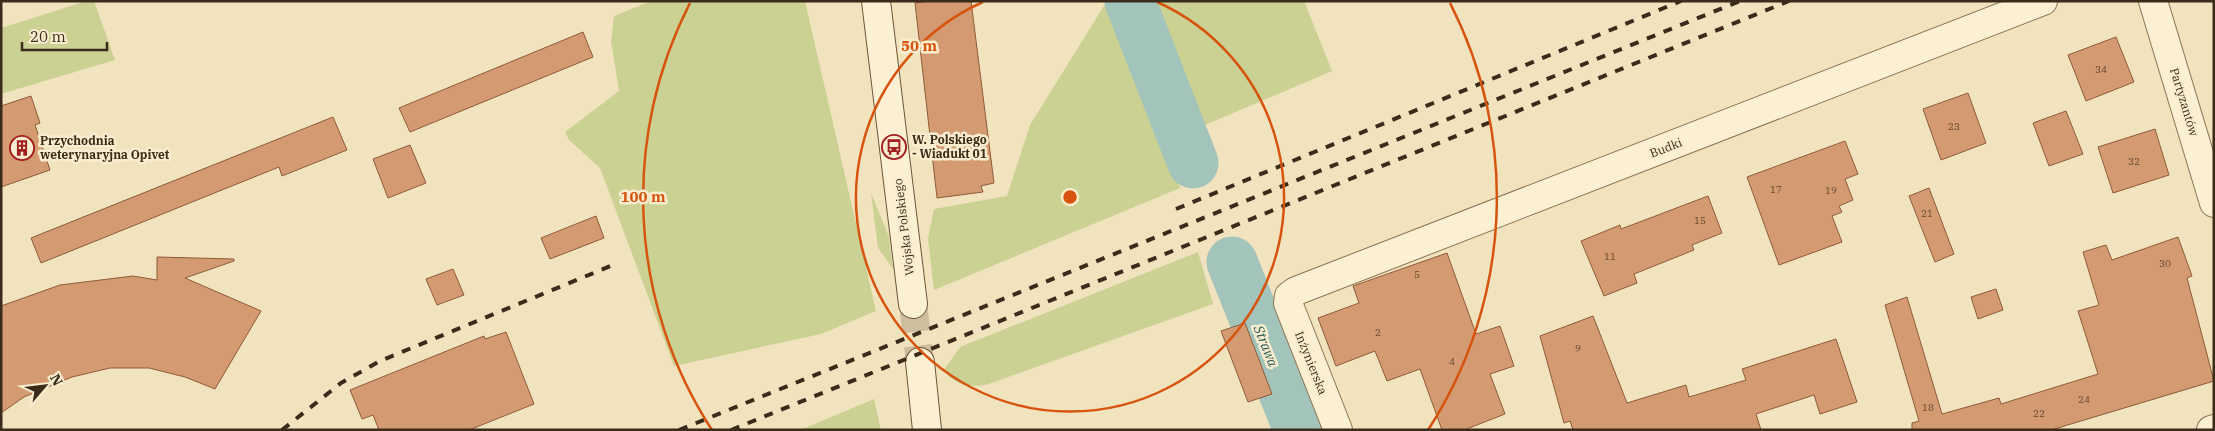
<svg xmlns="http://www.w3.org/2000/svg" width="2215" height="431" viewBox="0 0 2215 431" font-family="'IBM Plex Serif',serif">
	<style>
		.green { fill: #cad192 }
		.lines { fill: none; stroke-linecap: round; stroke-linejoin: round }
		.river { stroke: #a2c4ba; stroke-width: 51 }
		.building { fill: #d49a71; stroke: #8e5b39 }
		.secondary-tunnel { stroke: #cdbe9e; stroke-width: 28; stroke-dasharray: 28 14; stroke-linecap: butt }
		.street-casing { stroke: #8d7355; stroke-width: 30 }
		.secondary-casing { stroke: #6e5439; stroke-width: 30 }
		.street { stroke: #fcf0d3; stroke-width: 28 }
		.secondary { stroke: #fcf0d3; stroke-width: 28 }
		.rail { stroke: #3b2b1b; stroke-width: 4; stroke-dasharray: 9 9; stroke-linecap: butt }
		.ring { fill: none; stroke: #d7540e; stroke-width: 2.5 }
		.labels { text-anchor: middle; stroke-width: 5; stroke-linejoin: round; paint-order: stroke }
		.number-label { font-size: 10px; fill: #614730 }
		.street-label { font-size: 12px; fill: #3b2b1b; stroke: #f9edcf }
		.poi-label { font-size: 12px; font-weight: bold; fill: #3b2b1b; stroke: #f9edcf; text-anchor: start }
		.water-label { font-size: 14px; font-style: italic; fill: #295c59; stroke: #f9edcf }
		.centre { fill: #d7540e; stroke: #f9edcf; stroke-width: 2.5 }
		.ring-label { font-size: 15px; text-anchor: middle; font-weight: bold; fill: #d7540e; stroke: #f9edcf; stroke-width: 5; stroke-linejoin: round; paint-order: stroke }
	</style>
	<rect width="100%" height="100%" fill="#f2e3bf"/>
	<g class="green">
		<polygon points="87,1 94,1 115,60 1,94 1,28"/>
		<polygon points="651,1 805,1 876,311 821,334 674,366 600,168 569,140 565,132 619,91 611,41 614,16"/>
		<polygon points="1107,1 1114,1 1180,188 934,290 928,238 934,209 1007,196 1030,125"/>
		<polygon points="1138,1 1304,1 1332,71 1191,131"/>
		<polygon points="871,193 889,237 893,269 878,248"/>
		<path d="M1198 252 1213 304 986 385C968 387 955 386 944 370L960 347Z"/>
		<polygon points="874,399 881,430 800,430"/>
	</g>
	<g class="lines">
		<g class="river">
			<polyline points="1130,1 1193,163"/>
			<polyline points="1232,262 1299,430"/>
		</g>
	</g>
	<g class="building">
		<polygon points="929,1 971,1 994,183 981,186 983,192 937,198 915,3"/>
		<polygon points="583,32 593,57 410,132 399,108"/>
		<polygon points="2116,37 2134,82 2086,101 2068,55"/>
		<polygon points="1968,93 1986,143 1941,160 1923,109"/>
		<polygon points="31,96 40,123 35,125 50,170 1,187 1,106"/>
		<polygon points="2066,111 2083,154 2049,166 2033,123"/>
		<polygon points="333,117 347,150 282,176 279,167 41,263 31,238"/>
		<polygon points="2155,129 2169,175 2113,193 2098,147"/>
		<polygon points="1845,141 1858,174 1845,179 1853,200 1839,206 1842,212 1832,216 1842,242 1779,265 1747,177"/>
		<polygon points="410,145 426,183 388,198 373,159"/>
		<polygon points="1929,188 1954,254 1935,262 1909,196"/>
		<polygon points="1708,196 1722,233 1692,245 1694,250 1634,274 1637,283 1604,296 1581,241 1620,225 1621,229"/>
		<polygon points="596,216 604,238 550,259 541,238"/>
		<polygon points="2178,237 2192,276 2187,278 2214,381 2051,430 1912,430 1912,423 1919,421 1885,305 1907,297 1942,414 1999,398 2001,404 2098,374 2078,311 2099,305 2083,252 2106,245 2112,260"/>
		<polygon points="1447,253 1476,334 1500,326 1514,366 1490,374 1505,414 1464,430 1442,430 1420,369 1387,381 1375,351 1336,366 1318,318 1359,303 1353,286"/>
		<polygon points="157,257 234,259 234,261 185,278 261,311 215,389 185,377 149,368 110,368 72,377 24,397 1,413 1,306 60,285 133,276 157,280"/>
		<polygon points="453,269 464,295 437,305 426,279"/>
		<polygon points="1996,289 2003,310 1978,319 1971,297"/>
		<polygon points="1593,316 1627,403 1686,385 1689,397 1746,380 1742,369 1836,339 1857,402 1820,414 1814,395 1756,414 1761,430 1573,430 1570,421 1564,423 1540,336"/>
		<polygon points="1245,323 1272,394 1248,402 1221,331"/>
		<polygon points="506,332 534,404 469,430 379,430 373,415 362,419 350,390 484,336 485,339"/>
	</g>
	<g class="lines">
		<polyline class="secondary-tunnel" points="913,304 920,362"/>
		<defs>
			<g id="street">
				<polyline points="2153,1 2214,203"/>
				<polyline points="1338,430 1288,303 1289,296 1296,291 2043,1"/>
				<polyline points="2211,430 2214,429"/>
			</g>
			<g id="secondary">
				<polyline points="876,1 913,304"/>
				<polyline points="920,362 927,430"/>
			</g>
		</defs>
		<use href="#street" class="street-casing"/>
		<use href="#secondary" class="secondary-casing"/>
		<use href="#street" class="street"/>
		<use href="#secondary" class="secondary"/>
		<g class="rail">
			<polyline points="1176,209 1681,1"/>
			<polyline points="282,430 341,383 380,361 613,265"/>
			<polyline points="679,430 1740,1"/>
			<polyline points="731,430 1789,1"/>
		</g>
	</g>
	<g class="ring">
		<path d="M1157 2A214 214 0 1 1 983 2"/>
		<path d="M712 430A427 427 0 0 1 690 3M1450 3A427 427 0 0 1 1428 430"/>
	</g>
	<defs>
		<symbol id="bus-ring" viewBox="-11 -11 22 22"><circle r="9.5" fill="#f9edcf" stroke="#a21f20" stroke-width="1.5"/><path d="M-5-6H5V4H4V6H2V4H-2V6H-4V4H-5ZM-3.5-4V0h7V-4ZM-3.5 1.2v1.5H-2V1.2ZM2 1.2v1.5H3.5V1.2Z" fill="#a21f20"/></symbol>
		<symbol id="building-ring" viewBox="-11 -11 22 22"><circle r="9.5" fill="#f9edcf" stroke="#a21f20" stroke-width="1.5"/><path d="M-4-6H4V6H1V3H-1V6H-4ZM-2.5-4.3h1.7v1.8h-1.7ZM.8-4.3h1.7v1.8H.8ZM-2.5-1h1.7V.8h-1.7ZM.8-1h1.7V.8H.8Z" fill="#a21f20"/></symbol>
	</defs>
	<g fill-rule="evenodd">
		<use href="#bus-ring" x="880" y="133" width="28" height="28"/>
		<use href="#building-ring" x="8" y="134" width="28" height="28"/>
	</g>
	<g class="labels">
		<g class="number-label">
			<text x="2101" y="73">34</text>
			<text x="1954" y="130">23</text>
			<text x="2134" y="165">32</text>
			<text x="1776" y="193">17</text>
			<text x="1831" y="194">19</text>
			<text x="1927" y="217">21</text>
			<text x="1700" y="224">15</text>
			<text x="1610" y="260">11</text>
			<text x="2165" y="267">30</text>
			<text x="1417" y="278">5</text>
			<text x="1378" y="336">2</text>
			<text x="1578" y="352">9</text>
			<text x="1452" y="365">4</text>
			<text x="2084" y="403">24</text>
			<text x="1928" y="411">18</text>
			<text x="2039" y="417">22</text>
		</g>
		<g class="street-label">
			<text transform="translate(2184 102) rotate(73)" y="4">Partyzantów</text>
			<text transform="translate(1666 148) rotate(-21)" y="4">Budki</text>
			<text transform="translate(904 227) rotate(-97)" y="4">Wojska Polskiego</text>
			<text transform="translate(1311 363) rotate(68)" y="4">Inżynierska</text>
		</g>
		<g class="poi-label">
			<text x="912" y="144">W. Polskiego<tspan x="912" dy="14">- Wiadukt 01</tspan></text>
			<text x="40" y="145">Przychodnia<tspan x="40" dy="14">weterynaryjna Opivet</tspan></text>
		</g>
		<g class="water-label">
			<text transform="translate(1266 346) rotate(68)" y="5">Strawa</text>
		</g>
	</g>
	<circle cx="1070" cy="197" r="8" class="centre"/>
	<g class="ring-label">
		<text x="919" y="51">50 m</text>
		<text x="643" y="202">100 m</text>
	</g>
	<rect width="2215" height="431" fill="none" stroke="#3b2b1b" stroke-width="5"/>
	<g transform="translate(45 386) rotate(62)" stroke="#f9edcf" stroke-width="4" paint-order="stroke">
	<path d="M0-4L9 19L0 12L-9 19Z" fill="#3b2b1b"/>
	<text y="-8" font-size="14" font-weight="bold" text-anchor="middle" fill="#3b2b1b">N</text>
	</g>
	<path d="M22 42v8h85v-8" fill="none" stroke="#3b2b1b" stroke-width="2.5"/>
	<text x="30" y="42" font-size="15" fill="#3b2b1b" stroke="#f9edcf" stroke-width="4" paint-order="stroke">20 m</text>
</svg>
